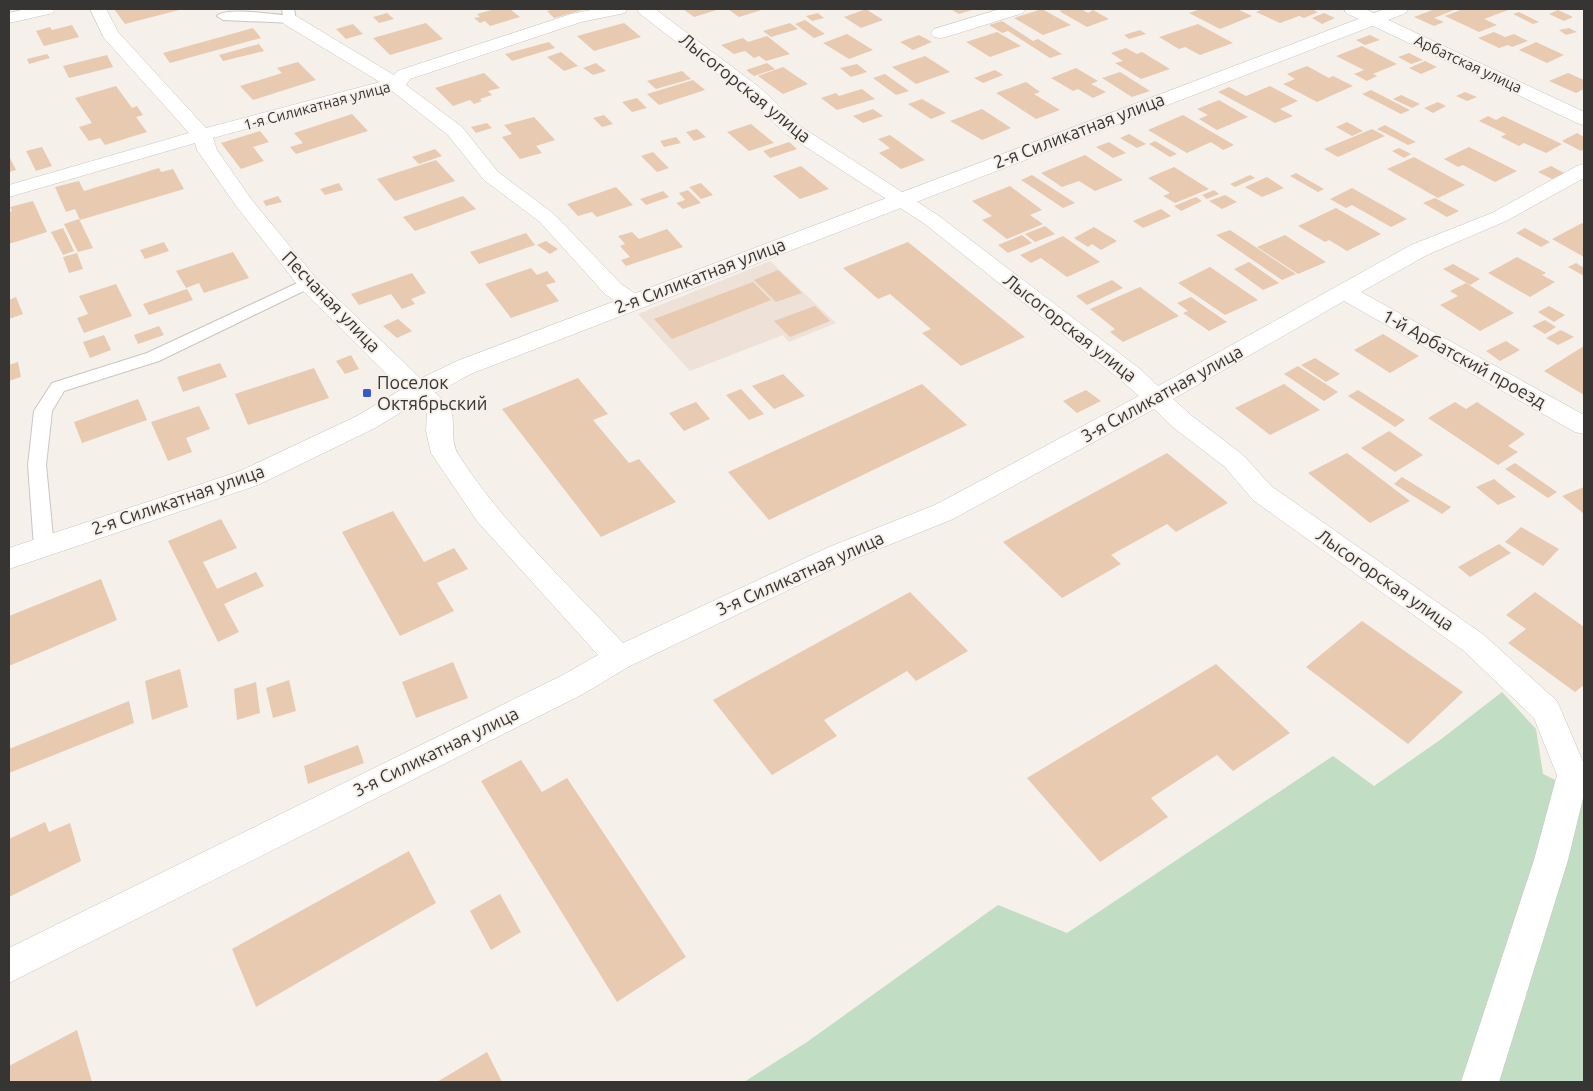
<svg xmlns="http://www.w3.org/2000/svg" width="1593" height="1091" viewBox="0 0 1593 1091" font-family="Ubuntu,sans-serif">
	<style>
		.built { fill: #ede1d8 }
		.green { fill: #c1ddc3 }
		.building { fill: #e7cab0 }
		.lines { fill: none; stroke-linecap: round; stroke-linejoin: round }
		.service-casing { stroke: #cbc5c0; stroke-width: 2 }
		.minor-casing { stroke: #cbc5c0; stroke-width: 1 }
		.tertiary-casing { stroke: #cbc5c0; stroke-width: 1 }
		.service { fill: #fff; fill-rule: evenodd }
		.minor { fill: #fff; fill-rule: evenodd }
		.tertiary { fill: #fff; fill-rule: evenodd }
		.poi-dot { fill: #3958ca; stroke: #f6f0eb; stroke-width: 2 }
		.labels { text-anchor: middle; stroke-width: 4; stroke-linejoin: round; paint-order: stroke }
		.far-street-label { font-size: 15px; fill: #373533; stroke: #f6f0eb }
		.street-label { font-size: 18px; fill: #373533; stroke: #f6f0eb }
		.poi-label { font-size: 18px; fill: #373533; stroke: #f6f0eb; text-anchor: start }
	</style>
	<rect width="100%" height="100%" fill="#f6f0eb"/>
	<polygon class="built" points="770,261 836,323 789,342 783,335 690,371 638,314"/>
	<polygon class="green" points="1502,692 1536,729 1543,774 1584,794 1584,1082 744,1082 807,1042 998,905 1067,933 1333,756 1374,786 1440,740"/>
	<g class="building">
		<polygon points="114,9 183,9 125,24"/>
		<polygon points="495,9 510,9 520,17 490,26 485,21 480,23 474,18 480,17 477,14"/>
		<polygon points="556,9 586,9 554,18 547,11"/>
		<polygon points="683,9 720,9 694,17"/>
		<polygon points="734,9 765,9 739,17 729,10"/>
		<polygon points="866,9 883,20 861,28 844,17"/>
		<polygon points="950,9 969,9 972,10 959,14"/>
		<polygon points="1042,9 1071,25 1043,35 1014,18"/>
		<polygon points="1066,9 1081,9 1088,13 1093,10 1109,19 1087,27 1059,11"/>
		<polygon points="1201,9 1237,9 1252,16 1220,29 1189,13"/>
		<polygon points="1263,9 1312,9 1318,12 1304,18 1299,16 1280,23 1256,12"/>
		<polygon points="1435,9 1454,10 1434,18 1444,22 1434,26 1414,17"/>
		<polygon points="1463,9 1511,9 1484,19 1497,25 1479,32 1445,16"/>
		<polygon points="1558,10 1573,17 1564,21 1549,14"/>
		<polygon points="1519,12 1539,22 1533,24 1513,14"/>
		<polygon points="387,13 394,19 379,23 373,17"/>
		<polygon points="818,13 824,18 812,21 806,16"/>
		<polygon points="1324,13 1335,18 1322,24 1312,18"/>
		<polygon points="805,20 825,34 814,38 795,24"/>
		<polygon points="1002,21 1033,41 1038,39 1062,54 1050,58 1008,31 1002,33 989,25"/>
		<polygon points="426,23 443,39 390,55 373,38"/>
		<polygon points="624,23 641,37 594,51 577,36"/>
		<polygon points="790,23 798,29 771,37 763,31"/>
		<polygon points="353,24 363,34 346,39 336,29"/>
		<polygon points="1198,24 1233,43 1200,55 1185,47 1179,49 1159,37"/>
		<polygon points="72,25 79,37 44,46 36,31 50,27 52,30"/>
		<polygon points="253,28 261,38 170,63 163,53"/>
		<polygon points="1569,28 1577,32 1566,35 1559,30"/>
		<polygon points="1140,30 1146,34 1129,39 1124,35"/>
		<polygon points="997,32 1021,46 990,57 966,42"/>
		<polygon points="1494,32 1505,37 1514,34 1528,41 1512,47 1508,45 1499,48 1478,38"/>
		<polygon points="847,34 873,50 849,59 823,43"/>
		<polygon points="919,35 932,42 913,50 900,42"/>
		<polygon points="1370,35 1380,40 1365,45 1356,40"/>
		<polygon points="767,36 790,54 766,61 759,56 754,58 745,51 734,54 721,45 743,38 748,42"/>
		<polygon points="549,42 555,48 512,61 505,54"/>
		<polygon points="1536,42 1564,55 1547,63 1519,50"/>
		<polygon points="259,44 264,51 223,61 219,55"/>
		<polygon points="1362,46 1397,64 1373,74 1377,76 1367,81 1354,74 1364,70 1336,56"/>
		<polygon points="1126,48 1137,54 1142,52 1170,69 1141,79 1115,63 1123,61 1111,53"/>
		<polygon points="561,52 578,66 564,71 547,57"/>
		<polygon points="1409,53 1423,60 1411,64 1398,57"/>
		<polygon points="47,54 50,58 29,64 27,59"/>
		<polygon points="107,55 113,67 69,78 63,66"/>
		<polygon points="925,56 950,72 916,84 892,67"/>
		<polygon points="1425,61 1437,67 1421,74 1409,68"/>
		<polygon points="298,62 316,80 253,100 240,86 282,73 277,68"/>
		<polygon points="596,63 606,71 593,75 583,68"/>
		<polygon points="767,63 775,69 754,76 746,70"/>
		<polygon points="857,64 867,72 851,77 840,68"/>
		<polygon points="1307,66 1329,78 1333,76 1353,86 1317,102 1283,84 1295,79 1287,74"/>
		<polygon points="783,67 808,84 783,94 758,76"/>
		<polygon points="1076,68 1098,81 1091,84 1106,92 1093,98 1078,89 1073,91 1051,78"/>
		<polygon points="995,70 1003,75 983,83 974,78"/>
		<polygon points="682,71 691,79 656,89 647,81"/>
		<polygon points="1120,72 1150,91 1132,97 1102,78"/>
		<polygon points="484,73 500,88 488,91 492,95 480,99 482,101 474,104 470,100 453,106 435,88"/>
		<polygon points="1568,73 1584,80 1584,89 1576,93 1549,81"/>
		<polygon points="885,74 909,91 896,95 873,78"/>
		<polygon points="693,80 705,90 659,105 647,94"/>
		<polygon points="1026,82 1040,92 1034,94 1060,110 1036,119 996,93"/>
		<polygon points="116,86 132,108 137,106 143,115 136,117 147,132 105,145 100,138 89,141 79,127 92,123 75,98"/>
		<polygon points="1270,86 1298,101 1280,109 1293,116 1275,123 1218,92 1229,87 1246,96"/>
		<polygon points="862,89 875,99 837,110 821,98 836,93 839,96"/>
		<polygon points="1371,90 1410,110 1401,114 1362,94"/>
		<polygon points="1465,92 1477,97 1467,101 1456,96"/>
		<polygon points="1401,95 1420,104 1412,108 1393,99"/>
		<polygon points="637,98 647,108 632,112 622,102"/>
		<polygon points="922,99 946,113 931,119 908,104"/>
		<polygon points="1219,100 1248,117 1217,130 1199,119 1208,115 1197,109"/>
		<polygon points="1438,102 1446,106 1433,113 1424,108"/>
		<polygon points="873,109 883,116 863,123 853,116"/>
		<polygon points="982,109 1011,128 982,140 950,121"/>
		<polygon points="352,114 368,131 296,154 290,147 303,143 294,133"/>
		<polygon points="604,115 613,124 602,127 593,118"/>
		<polygon points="1183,115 1234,145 1223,150 1211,142 1187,153 1148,130"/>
		<polygon points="1488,116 1496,120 1503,116 1562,144 1546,153 1524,143 1519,146 1501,137 1506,134 1479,121"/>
		<polygon points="534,117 555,140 536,146 542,153 520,159 502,137 512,134 504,125"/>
		<polygon points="1347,122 1363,131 1352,136 1336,127"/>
		<polygon points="487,123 492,128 476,133 471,127"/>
		<polygon points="751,124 774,143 749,151 727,132"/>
		<polygon points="1385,125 1416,142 1408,145 1377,129"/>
		<polygon points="697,129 706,137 694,141 686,132"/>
		<polygon points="1372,129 1385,136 1338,157 1324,149"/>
		<polygon points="260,131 269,142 253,147 264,161 241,169 221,143"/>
		<polygon points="1577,133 1584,137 1584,149 1581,151 1562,141"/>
		<polygon points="1129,134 1146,144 1137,148 1120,138"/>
		<polygon points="890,135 925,160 901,169 879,153 890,148 878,139"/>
		<polygon points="676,137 681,143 664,147 660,141"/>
		<polygon points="1155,141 1177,154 1170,157 1149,144"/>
		<polygon points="789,142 797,149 770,158 763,151"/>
		<polygon points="1109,142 1126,153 1113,158 1096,147"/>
		<polygon points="42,147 52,166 36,171 26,151"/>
		<polygon points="1469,147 1517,171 1495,182 1463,165 1458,167 1444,159"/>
		<polygon points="1399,148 1411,154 1404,158 1392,151"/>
		<polygon points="435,149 442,156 419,164 412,157"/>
		<polygon points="653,152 669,168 657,172 641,156"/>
		<polygon points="1085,155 1123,180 1095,191 1079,181 1062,187 1041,173"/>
		<polygon points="9,156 16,170 9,172"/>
		<polygon points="1414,157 1465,185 1438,198 1387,169"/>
		<polygon points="436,160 455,181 395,201 377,179"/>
		<polygon points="801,166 829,189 800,199 773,176"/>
		<polygon points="1551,166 1564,173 1552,179 1538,172"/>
		<polygon points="1174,167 1209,189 1175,203 1163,196 1170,193 1148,178"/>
		<polygon points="159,168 161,172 173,169 184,189 80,220 75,209 66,212 55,187 79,181 84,191"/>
		<polygon points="1296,173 1324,189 1318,192 1290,176"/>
		<polygon points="1032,175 1075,203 1063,208 1021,180"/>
		<polygon points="1250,175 1255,178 1235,187 1230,184"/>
		<polygon points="1267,177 1284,188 1262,197 1245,187"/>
		<polygon points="339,183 343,190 325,195 320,189"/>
		<polygon points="701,183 713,195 701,199 689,187"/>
		<polygon points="1010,186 1042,210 1030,215 1043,224 1007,239 982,220 992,216 972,201"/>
		<polygon points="616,187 633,205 597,217 592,212 578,216 567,204"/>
		<polygon points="1352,188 1407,219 1391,227 1352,205 1346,208 1330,199"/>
		<polygon points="688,190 701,203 683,209 676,203 685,200 679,193"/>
		<polygon points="1214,190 1219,194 1207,199 1202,195"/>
		<polygon points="663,191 669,197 646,205 640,199"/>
		<polygon points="1225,195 1237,202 1222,209 1209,201"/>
		<polygon points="278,196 282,202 266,206 263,201"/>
		<polygon points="463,196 476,209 415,231 403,217"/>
		<polygon points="1196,197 1202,201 1181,211 1174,206"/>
		<polygon points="1435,198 1459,211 1447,217 1423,203"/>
		<polygon points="33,201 47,232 9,244 9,212 12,211 10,207"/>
		<polygon points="1336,208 1381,234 1347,251 1329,240 1325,242 1298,226"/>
		<polygon points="1161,209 1171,216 1143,228 1133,221"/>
		<polygon points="79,219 93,248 78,252 64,224"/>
		<polygon points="1582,223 1584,225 1584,257 1552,239"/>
		<polygon points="1045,226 1055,234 1035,242 1025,234"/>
		<polygon points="1094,227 1117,241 1101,250 1092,244 1088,247 1074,238"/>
		<polygon points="63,228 74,251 63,255 51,232"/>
		<polygon points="1525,228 1550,242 1541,247 1516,233"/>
		<polygon points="667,229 683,247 626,266 621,260 630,257 620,246 625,244 618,236 632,232 639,239"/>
		<polygon points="1230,230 1296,274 1282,280 1216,235"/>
		<polygon points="526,233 535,245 479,264 470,252"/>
		<polygon points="1022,235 1032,243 1008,253 998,245"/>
		<polygon points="1285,235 1326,262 1298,274 1257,247"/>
		<polygon points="1063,236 1100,262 1067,277 1041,258 1031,263 1020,255"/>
		<polygon points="546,241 558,249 550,254 537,245"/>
		<polygon points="164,242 169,251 145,259 140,250"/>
		<polygon points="908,242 1025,337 961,366 922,333 931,329 890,294 878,299 843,268"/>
		<polygon points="233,252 249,278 204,293 199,283 186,288 176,271"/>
		<polygon points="77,253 83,269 69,273 63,257"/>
		<polygon points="1517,257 1546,273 1542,275 1555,282 1530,297 1488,273"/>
		<polygon points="1249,262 1279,283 1263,290 1234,269"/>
		<polygon points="1576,263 1584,268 1584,276 1568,267"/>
		<polygon points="1453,264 1480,279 1470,285 1443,269"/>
		<polygon points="1210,267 1258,300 1225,315 1178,283"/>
		<polygon points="531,268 537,275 547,271 556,282 546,285 559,301 511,318 485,284"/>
		<polygon points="778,270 802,293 776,302 754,280"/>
		<polygon points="412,273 426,293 411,299 415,304 402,309 391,294 359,305 351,294"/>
		<polygon points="1112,280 1123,288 1087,305 1076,296"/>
		<polygon points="753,282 771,300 672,339 654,319"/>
		<polygon points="1466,283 1514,313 1480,331 1440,305 1458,296 1450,291"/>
		<polygon points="116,284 132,316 84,333 77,318 88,314 79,296"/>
		<polygon points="1140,287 1179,316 1123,342 1110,332 1115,329 1090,309"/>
		<polygon points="187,289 193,300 149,315 143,304"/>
		<polygon points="16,297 23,314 9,319 9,300"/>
		<polygon points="1191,297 1227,322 1209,331 1183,313 1188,311 1177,303"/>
		<polygon points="815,306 830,321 790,337 774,321"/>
		<polygon points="1549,306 1565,315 1554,322 1538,312"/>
		<polygon points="398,319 412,331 397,338 383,326"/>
		<polygon points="1545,320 1556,327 1545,334 1532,326"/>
		<polygon points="159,326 164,335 138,344 134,335"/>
		<polygon points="1561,330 1574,337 1558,345 1546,338"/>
		<polygon points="1383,334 1419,356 1390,373 1354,350"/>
		<polygon points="104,335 111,350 90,358 83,342"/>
		<polygon points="1506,341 1520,350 1500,361 1486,351"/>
		<polygon points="1584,346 1584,395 1544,371"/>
		<polygon points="351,355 359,369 345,374 336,361"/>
		<polygon points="1315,358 1340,374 1326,382 1301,365"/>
		<polygon points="18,362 21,377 9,381 9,365"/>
		<polygon points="220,363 227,377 183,392 177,377"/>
		<polygon points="1298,366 1338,392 1324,401 1284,374"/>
		<polygon points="314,368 329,398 248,425 235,394"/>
		<polygon points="783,374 805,396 774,409 752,386"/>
		<polygon points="578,378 608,414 593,420 629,463 639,459 676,502 601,537 502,409"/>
		<polygon points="922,384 967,425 769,520 728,472"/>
		<polygon points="1284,384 1320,410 1270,435 1235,408"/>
		<polygon points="741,389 764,414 749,420 726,395"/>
		<polygon points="1086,390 1101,401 1077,413 1063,401"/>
		<polygon points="1358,390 1405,420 1395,427 1348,396"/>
		<polygon points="138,399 147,420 82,443 74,422"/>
		<polygon points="696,402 710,419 684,431 669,413"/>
		<polygon points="1455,402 1466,409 1477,402 1525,434 1508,446 1518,452 1498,465 1428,418"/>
		<polygon points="199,406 210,429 186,438 192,452 168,461 151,422"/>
		<polygon points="1389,431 1423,455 1395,472 1361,448"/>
		<polygon points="1167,453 1228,503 1176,532 1167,524 1111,555 1121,564 1062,598 1003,542"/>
		<polygon points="1347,453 1410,501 1370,523 1308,473"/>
		<polygon points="1515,463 1557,492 1548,498 1505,469"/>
		<polygon points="1402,477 1451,507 1442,514 1394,484"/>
		<polygon points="1494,479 1516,497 1498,505 1476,487"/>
		<polygon points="1584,487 1584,514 1562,496"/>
		<polygon points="393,511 424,562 454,548 468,569 437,583 454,611 400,636 342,532"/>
		<polygon points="221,519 237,548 203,562 217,589 256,572 264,586 224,604 239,632 218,642 168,541"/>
		<polygon points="1521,527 1559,549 1543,566 1505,542"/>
		<polygon points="1499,544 1511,553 1470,577 1458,567"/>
		<polygon points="101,579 117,620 9,666 9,616"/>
		<polygon points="910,592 968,651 916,681 907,671 824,720 837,736 772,775 713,700"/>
		<polygon points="1535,592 1584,627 1584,685 1575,692 1508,643 1526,629 1506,615"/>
		<polygon points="1362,621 1463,692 1408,744 1306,667"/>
		<polygon points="453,662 468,698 416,718 402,682"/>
		<polygon points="1216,664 1290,733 1233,771 1217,755 1151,798 1168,817 1100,862 1027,778"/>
		<polygon points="180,669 188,707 152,720 145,681"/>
		<polygon points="289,680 296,711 273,718 266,688"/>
		<polygon points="256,682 260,713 237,720 234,689"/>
		<polygon points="129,701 134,723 9,773 9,749"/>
		<polygon points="358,745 364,763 308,784 304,766"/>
		<polygon points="521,760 542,792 567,778 686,957 617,1002 481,781"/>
		<polygon points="45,822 49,832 70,823 81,861 9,897 9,839"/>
		<polygon points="409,851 436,903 256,1007 232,949"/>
		<polygon points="500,894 521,932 491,950 470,911"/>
		<polygon points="77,1030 92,1082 9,1082 9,1066"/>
		<polygon points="487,1052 502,1082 437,1082"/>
	</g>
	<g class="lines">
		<defs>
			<g id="service">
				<path d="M282 9H294L296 20 294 23 223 20 217 16C225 7 270 14 283 15Z"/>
				<polygon points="308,278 314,280 316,283 314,286 159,361 64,391 52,411 46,465 54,547 51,552 44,554 37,552 34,547 28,465 34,411 52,383 147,353"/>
			</g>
			<g id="minor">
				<polygon points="26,9 55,9 53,13 9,23 9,13"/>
				<path d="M90 9H106L118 32 206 128 380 82 284 24 281 20 284 16 290 15 296 16 394 75 397 71 571 14 596 9H627L625 13 581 22 410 79 406 85 462 127 498 172 554 214 621 284 640 297 643 302 640 307 632 309 624 307 605 294 540 222 484 180 448 135 392 91 377 93 213 138 217 150 251 199 316 278 449 406C457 420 449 439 458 454 501 522 568 584 623 643L829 547 935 505 1139 396 1122 381 925 224 786 134 745 95 639 13 637 9H655L759 87 800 126 939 216 1140 369 1158 386 1411 245 1492 213 1577 166 1584 164V178L1506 221 1427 255 1361 292 1584 415V434L1575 432 1344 301 1173 399 1192 416 1243 455 1271 486 1484 635 1557 701 1584 764V794L1568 860 1499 1082H1461L1534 860 1557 775 1534 718 1464 651 1253 500 1225 467 1174 428 1154 409 953 519 849 561 630 666 583 694 9 983V948L561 676 598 655 477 521 431 453 426 431 427 414 416 403 375 428 258 485 9 569V548L240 471 357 416 402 389 300 288 237 207 197 150 195 143 9 197V185L189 133 104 38Z"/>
				<polygon points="1000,9 1025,9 1023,13 946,37 940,38 934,37 931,33 934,29"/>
				<polygon points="1344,9 1365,9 1584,112 1584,125 1577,123 1346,13"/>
			</g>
			<path id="tertiary" d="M1385 9H1408L1406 13 473 373C455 381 430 401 409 396L406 390 409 384 457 361Z"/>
		</defs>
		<use href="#service" class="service-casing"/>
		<use href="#minor" class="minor-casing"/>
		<use href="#tertiary" class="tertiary-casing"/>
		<use href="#service" class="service"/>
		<use href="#minor" class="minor"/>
		<use href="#tertiary" class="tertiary"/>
	</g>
	<rect class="poi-dot" x="362" y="388" width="10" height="10" rx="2.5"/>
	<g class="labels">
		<g class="far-street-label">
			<text transform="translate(1468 64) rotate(25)" y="5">Арбатская улица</text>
			<text transform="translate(317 106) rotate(-15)" y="5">1-я Силикатная улица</text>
		</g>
		<g class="street-label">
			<text transform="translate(745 88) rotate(39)" y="6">Лысогорская улица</text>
			<text transform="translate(1079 131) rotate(-21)" y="6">2-я Силикатная улица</text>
			<text transform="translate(700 276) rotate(-21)" y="6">2-я Силикатная улица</text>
			<text transform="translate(331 302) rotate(46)" y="6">Песчаная улица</text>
			<text transform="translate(1070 328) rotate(38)" y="6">Лысогорская улица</text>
			<text transform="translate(1464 359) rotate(29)" y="6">1-й Арбатский проезд</text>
			<text transform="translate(1162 394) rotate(-29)" y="6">3-я Силикатная улица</text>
			<text transform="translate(178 500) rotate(-19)" y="6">2-я Силикатная улица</text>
			<text transform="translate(800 574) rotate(-24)" y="6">3-я Силикатная улица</text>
			<text transform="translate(1385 580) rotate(35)" y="6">Лысогорская улица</text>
			<text transform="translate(436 752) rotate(-26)" y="6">3-я Силикатная улица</text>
		</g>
		<g class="poi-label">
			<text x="377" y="389">Поселок<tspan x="377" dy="21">Октябрьский</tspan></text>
		</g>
	</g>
	<rect width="1593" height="1091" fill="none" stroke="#373533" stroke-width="20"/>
</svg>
